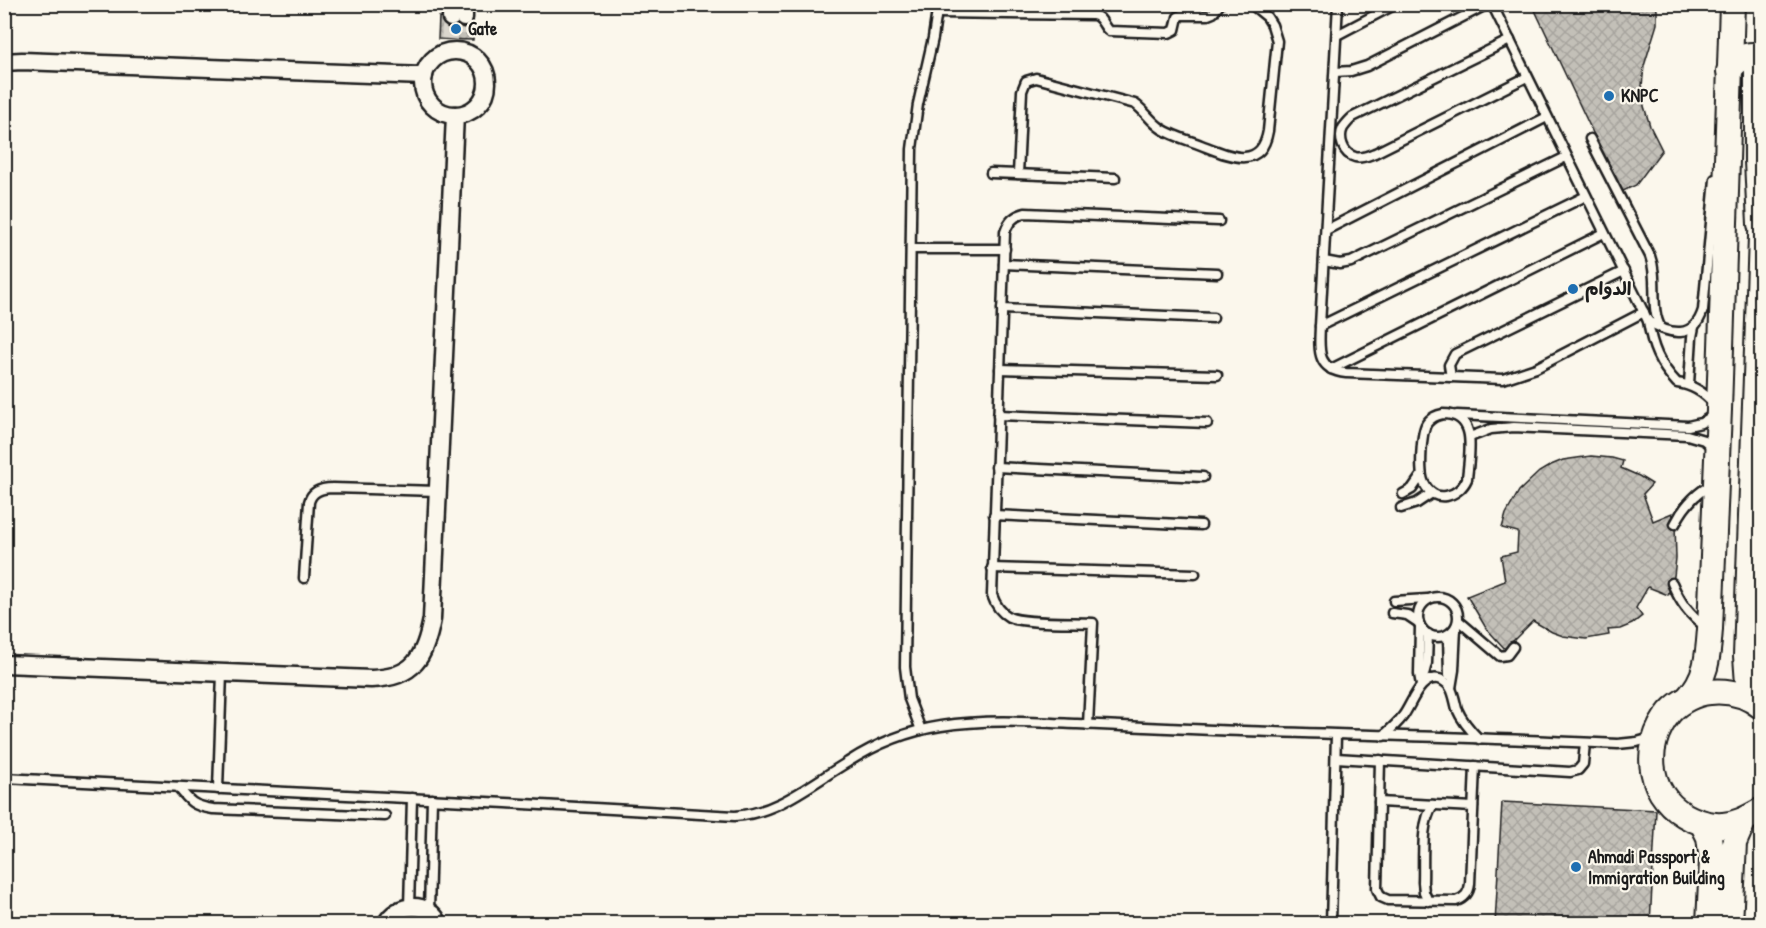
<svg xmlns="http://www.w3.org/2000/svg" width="1766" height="928" viewBox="0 0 1766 928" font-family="'Patrick Hand','Playpen Sans Arabic',sans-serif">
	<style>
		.building { fill: url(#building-cross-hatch); stroke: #1c1c1c; stroke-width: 1.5 }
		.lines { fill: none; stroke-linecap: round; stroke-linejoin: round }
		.street-tunnel { stroke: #dad6cd; stroke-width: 16; stroke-dasharray: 16 8; stroke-linecap: butt }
		.lane-casing { stroke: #1c1c1c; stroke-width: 13 }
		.street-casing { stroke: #1c1c1c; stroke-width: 21 }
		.secondary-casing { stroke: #1c1c1c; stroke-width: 28 }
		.lane { stroke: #fbf7ec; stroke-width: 8 }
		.street { stroke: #fbf7ec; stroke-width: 16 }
		.secondary { stroke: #fbf7ec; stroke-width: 24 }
		.poi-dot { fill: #1f6fb2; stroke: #fbf7ec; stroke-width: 2 }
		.labels { text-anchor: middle; stroke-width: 4.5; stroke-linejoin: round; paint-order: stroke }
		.poi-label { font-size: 18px; font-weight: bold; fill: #1c1c1c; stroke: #fbf7ec; text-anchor: start }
	</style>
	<defs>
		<pattern id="building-cross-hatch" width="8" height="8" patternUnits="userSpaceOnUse" patternTransform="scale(1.5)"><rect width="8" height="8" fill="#c3c0b8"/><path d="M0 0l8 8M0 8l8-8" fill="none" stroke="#a7a49e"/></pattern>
	</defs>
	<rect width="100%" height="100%" fill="#fbf7ec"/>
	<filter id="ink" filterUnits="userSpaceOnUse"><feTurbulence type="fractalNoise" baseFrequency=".0167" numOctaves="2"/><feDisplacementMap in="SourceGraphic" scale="12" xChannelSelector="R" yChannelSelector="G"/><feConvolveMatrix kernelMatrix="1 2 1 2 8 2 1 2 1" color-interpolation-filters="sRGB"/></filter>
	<g filter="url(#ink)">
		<g class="building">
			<polygon points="1532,4 1655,4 1657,10 1657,24 1644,66 1642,86 1644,106 1650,126 1662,150 1636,185 1621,192"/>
			<polygon points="439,17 473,19 473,40 438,39"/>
			<polygon points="1591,456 1612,458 1623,461 1621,468 1639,476 1652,484 1643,494 1653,521 1672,513 1675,524 1676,558 1674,576 1668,595 1648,587 1636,608 1642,616 1632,624 1620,629 1608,630 1609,635 1586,639 1563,636 1552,632 1533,621 1505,649 1486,628 1467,596 1505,581 1501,556 1517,552 1518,532 1502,528 1506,514 1519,491 1539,472 1551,465 1563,460"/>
			<polygon points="1502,802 1656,810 1650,924 1495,924"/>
		</g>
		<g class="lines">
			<g class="street-tunnel">
				<polyline points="464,18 464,40"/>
				<polyline points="449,39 451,18"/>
			</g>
			<defs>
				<g id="lane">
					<path d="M1338 4 1320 326C1319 349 1316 370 1346 373L1503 379 1536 368 1644 312"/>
					<path d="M1492 4 1648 321C1652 347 1659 364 1677 383 1693 385 1704 392 1714 404"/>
					<path d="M937 13 1093 15C1103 17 1102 26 1109 31L1169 33 1175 30 1178 17 1181 15H1208L1213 13 1220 4"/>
					<polyline points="1337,35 1396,4"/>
					<path d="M1510 40 1353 117C1349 120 1346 124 1343 128 1338 138 1343 154 1355 157 1362 159 1369 155 1375 153L1527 77"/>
					<polyline points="1335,72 1351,71 1367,66 1488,4"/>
					<path d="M1590 139 1650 256C1659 279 1649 308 1661 328"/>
					<polyline points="991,173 1115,178"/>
					<path d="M1018 174 1022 91 1026 81 1036 78 1135 104C1145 111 1151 122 1162 129 1173 136 1188 140 1201 145 1227 155 1261 172 1268 131L1277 41 1272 25 1267 17 1251 4"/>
					<polyline points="1326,230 1547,117"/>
					<polyline points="911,249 1005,249"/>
					<polyline points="1324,261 1340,264 1351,262 1566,157"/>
					<polyline points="1004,264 1217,273"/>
					<polyline points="1002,309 1213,318"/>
					<path d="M1648 321C1670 335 1694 340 1703 310L1715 179"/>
					<polyline points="1320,326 1586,196"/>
					<polyline points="1000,369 1217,375"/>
					<polyline points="1331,369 1604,233"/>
					<polyline points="1451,377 1449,365 1455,354 1624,271"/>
					<polyline points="1689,384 1692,337 1694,327"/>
					<path d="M1443 414C1479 414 1469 454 1467 479 1459 497 1434 505 1424 483 1419 473 1421 432 1427 423 1431 418 1437 415 1443 414Z"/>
					<polyline points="998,415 1207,423"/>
					<polyline points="1457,415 1688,426 1701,423 1715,414"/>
					<polyline points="1470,437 1491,429 1514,427 1687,435 1704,440 1713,448"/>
					<polyline points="996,467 1203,477"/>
					<polyline points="1403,494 1412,489 1421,476"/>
					<polyline points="1401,508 1417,503 1432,493"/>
					<polyline points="994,515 1201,525"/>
					<path d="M1675 524C1684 506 1695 493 1713 484"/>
					<polyline points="992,568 1195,574"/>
					<path d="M304 578 309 502C312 490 323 488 333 488L438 491"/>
					<path d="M1672 583C1680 602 1689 615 1706 627"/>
					<circle cx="1438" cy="617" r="20"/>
					<polyline points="1394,601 1427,599"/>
					<polyline points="1392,613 1407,615 1419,623"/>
					<polyline points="1459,621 1500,656 1507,655 1513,647"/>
					<polyline points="1420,626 1419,674 1421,685"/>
					<polyline points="1448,635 1449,675"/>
					<polyline points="1422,682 1427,663 1428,634"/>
					<polyline points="1451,688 1454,670 1456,628"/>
					<path d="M1088 725 1093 623C1074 622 1024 624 1009 617 1000 612 995 604 992 595L1005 232C1009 221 1014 216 1025 213L1219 221"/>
					<polyline points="921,730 909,699 905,667 912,149 918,104 933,38 938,4"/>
					<path d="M1383 736C1390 730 1397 724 1403 716 1412 704 1420 675 1439 679 1443 680 1447 683 1450 687 1454 693 1455 702 1457 709 1462 721 1470 730 1479 739"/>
					<polyline points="1336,758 1570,772 1578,770 1583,764 1585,743"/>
					<path d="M1380 760 1377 889 1381 897 1388 900 1456 901C1465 898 1469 893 1470 884L1475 766"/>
					<path d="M4 778 506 803 735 816C778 813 812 783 848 762 876 744 908 731 941 726 986 719 1032 722 1077 724 1122 726 1168 728 1213 730 1348 735 1483 737 1618 744L1637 742 1651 738"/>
					<path d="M178 787C190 802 193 806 213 809L385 816"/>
					<polyline points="218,789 222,673"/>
					<polyline points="1379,802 1473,807"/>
					<path d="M1428 901 1424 892 1423 882C1424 859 1420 824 1433 805"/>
					<polyline points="409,907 412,798"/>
					<polyline points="429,911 432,799"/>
					<polyline points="1331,924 1336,735"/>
				</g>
				<g id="street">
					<polyline points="451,18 452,4"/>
					<polyline points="464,18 464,4"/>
					<circle cx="455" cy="83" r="32"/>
					<polyline points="4,62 22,61 424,76"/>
					<path d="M4 664 371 679C414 678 425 657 432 619L455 115"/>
					<path d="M386 924C397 902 429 901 439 924"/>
				</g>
				<g id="secondary">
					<path d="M1729 71C1735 62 1742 55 1753 55L1757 60V161L1760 224"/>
					<path d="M1688 698C1707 677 1708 657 1710 629L1719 410 1732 4"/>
					<polyline points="1752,699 1748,684 1746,656 1762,209"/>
					<path d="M1762 707C1747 695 1730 690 1710 692 1696 693 1680 701 1670 712 1640 748 1648 799 1692 819 1702 823 1713 826 1723 825 1738 824 1749 817 1762 810"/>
					<polyline points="1702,823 1709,837 1712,860 1709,924"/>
					<polyline points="1730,924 1734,843 1744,820"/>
				</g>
			</defs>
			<use href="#lane" class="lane-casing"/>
			<use href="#street" class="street-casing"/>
			<use href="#secondary" class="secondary-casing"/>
			<use href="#lane" class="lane"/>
			<use href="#street" class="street"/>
			<use href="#secondary" class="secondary"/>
		</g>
	</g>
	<g class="poi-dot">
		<circle cx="456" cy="29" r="6"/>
		<circle cx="1609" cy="96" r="6"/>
		<circle cx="1573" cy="289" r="6"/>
		<circle cx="1576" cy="867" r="6"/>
	</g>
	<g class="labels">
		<g class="poi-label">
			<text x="468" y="35">Gate</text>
			<text x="1621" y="102">KNPC</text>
			<text x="1585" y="295">الدوام</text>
			<text x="1588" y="863">Ahmadi Passport &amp;<tspan x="1588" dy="21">Immigration Building</tspan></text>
		</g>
	</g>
	<rect width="1766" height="928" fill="none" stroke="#fbf7ec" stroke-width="24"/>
	<rect x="12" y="12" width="1742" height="904" fill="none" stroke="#1c1c1c" stroke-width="2" filter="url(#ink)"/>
</svg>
